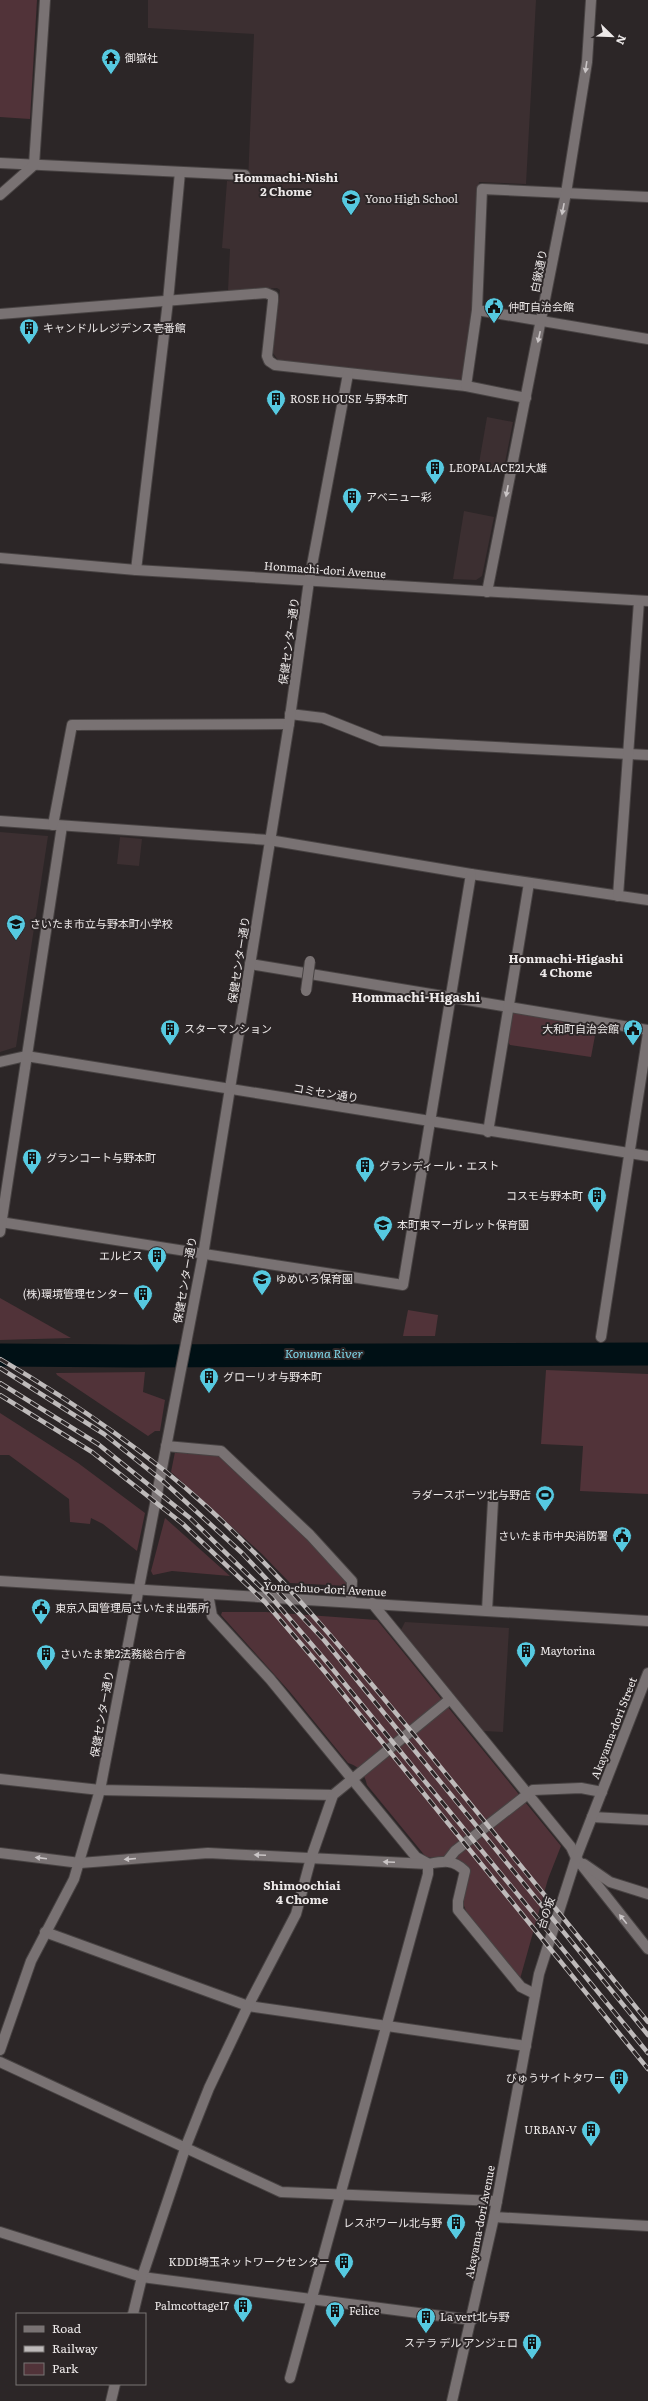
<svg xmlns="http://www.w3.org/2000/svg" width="648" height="2401" viewBox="0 0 648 2401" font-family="Literata,'Noto Sans JP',serif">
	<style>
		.built { fill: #3c2f31 }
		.green { fill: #513339 }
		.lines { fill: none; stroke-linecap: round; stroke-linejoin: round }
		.river { stroke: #001015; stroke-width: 23 }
		.street-casing { stroke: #484343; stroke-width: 12 }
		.secondary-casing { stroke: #484343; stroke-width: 12 }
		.street { stroke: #797273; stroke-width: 10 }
		.secondary { stroke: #797273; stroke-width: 10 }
		.rail-casing { stroke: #bebaba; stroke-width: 4.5 }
		.rail { stroke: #2c2627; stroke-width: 3; stroke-dasharray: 9; stroke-linecap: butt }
		.street-bridge-casing { stroke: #484343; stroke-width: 12; stroke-linecap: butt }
		.street-bridge { stroke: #797273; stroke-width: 10 }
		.oneway { fill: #cac5c6 }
		.labels { text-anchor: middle; stroke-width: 4; stroke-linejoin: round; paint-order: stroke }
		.poi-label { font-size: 11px; fill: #ede9e9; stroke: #2c2627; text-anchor: start }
		.street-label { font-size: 11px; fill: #ede9e9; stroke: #2c2627 }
		.neighbourhood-label { font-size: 12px; font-weight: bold; fill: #ede9e9; stroke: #2c2627 }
		.water-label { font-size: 12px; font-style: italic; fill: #80d8eb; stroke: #2c2627 }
		.quarter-label { font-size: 13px; font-weight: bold; fill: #ede9e9; stroke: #2c2627 }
	</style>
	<rect width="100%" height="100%" fill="#2c2627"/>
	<g class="built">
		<polygon points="148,0 536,0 526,184 479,182 472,305 463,377 458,381 278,360 273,353 280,290 277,288 228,291 230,249 222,248 227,181 248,182 254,34 148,28"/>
		<polygon points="487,417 513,422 503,473 478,469"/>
		<polygon points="464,511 494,517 482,576 476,580 453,579"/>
		<polygon points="0,832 48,836 16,1047 0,1052"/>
		<polygon points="120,837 142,839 139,866 117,864"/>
		<polygon points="405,1622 509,1628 503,1732 483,1731 401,1630"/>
	</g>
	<g class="green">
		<polygon points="0,0 37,0 30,119 0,117"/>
		<polygon points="515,1011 597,1025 591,1057 510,1045 507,1040 511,1014"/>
		<polygon points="0,1298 71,1338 0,1340"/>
		<polygon points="408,1310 438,1315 435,1336 403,1336"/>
		<polygon points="546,1370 648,1374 648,1494 580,1491 583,1446 541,1444"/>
		<polygon points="145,1372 143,1392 165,1400 160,1431 155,1431 148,1436 57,1375 56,1373"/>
		<polygon points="0,1413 78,1463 145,1513 137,1551 103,1524 91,1518 90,1524 70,1522 69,1499 9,1455 0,1455"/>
		<polygon points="175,1452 218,1454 268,1498 347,1580 348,1586 290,1583 262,1554 171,1472"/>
		<polygon points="165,1518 230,1576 172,1571 153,1575 151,1571"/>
		<path d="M222 1612H266L377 1620 561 1846 548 1879 520 1979 467 1913 462 1901 470 1868 452 1855 438 1858 426 1857 367 1785C364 1773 360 1767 348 1763L290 1692 221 1615Z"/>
	</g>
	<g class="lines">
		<polyline class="river" points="0,1355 137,1356 648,1354"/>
		<defs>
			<g id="street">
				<polyline points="0,163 245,175"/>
				<polyline points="0,195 34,165 45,0"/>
				<polyline points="477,310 648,339"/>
				<polyline points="0,314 266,293 273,296 273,301 267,356 269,361 275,365 466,386 526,398"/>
				<polyline points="466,386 477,310 482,189 648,197"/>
				<polyline points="136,570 168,301 180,172"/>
				<polyline points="487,592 566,193 587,62 591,0"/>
				<polyline points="290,714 323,718 381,741 648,755"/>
				<polyline points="0,821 269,840 471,874 648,900"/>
				<polyline points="53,825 72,725 289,724"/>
				<polyline points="618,896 639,601"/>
				<polyline points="250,964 648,1030"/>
				<polyline points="0,1062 26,1056 648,1156"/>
				<polyline points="488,1132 529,883"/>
				<polyline points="0,1222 403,1285 471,874"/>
				<polyline points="0,1232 62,826"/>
				<polyline points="601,1337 648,1033"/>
				<polyline points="166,1446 221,1451 310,1535 352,1581 351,1602"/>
				<polyline points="208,1594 212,1616 270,1679 416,1857 427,1863"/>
				<polyline points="372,1603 571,1847 576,1858 648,1949"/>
				<polyline points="487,1611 493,1501"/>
				<polyline points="0,1779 100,1790 333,1795"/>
				<polyline points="592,1817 648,1820"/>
				<path d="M0 1853 80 1863 208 1853 428 1864C444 1861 453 1859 465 1871L458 1901V1910L521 1987 535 1994"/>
				<polyline points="448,1860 455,1851 533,1790 581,1788 602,1792"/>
				<polyline points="584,1864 610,1882 648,1894"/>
				<polyline points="45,1932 248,2006 526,2046"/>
				<polyline points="0,2050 31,1961 74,1879 100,1790 203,1255 289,724 309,581 348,374"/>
				<polyline points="0,2062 281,2192 497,2201"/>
				<polyline points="0,2232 142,2277 472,2320"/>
				<polyline points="133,2314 142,2277 186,2146 209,2088 248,2006 296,1914 311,1858 333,1795 449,1700"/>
				<polyline points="290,2378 428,1874 428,1864"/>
				<polyline points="111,2401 115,2384"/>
			</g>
			<g id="secondary">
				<polyline points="0,558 136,570 648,601"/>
				<polyline points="0,1581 648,1621"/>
				<polyline points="494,2217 648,2226"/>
				<polyline points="452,2401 494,2217 539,1974 576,1858 648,1673"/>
			</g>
		</defs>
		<use href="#street" class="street-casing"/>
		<use href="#secondary" class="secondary-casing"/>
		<use href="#street" class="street"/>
		<use href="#secondary" class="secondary"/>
		<defs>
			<g id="rail">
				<path d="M0 1359C73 1402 143 1449 206 1506 285 1578 352 1660 420 1742 496 1836 572 1929 648 2022"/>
				<polyline points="0,1368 104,1434 164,1482 242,1553 324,1640 648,2035"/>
				<polyline points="0,1383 98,1444 190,1518 271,1597 331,1667 648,2053"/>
				<polyline points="0,1395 92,1452 183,1524 265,1602 325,1672 648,2069"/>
			</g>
		</defs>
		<use href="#rail" class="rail-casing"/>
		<use href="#rail" class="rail"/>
		<defs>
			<polyline id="street-bridge" points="306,991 310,961"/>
		</defs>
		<use href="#street-bridge" class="street-bridge-casing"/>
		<use href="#street-bridge" class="street-bridge"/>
	</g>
	<defs><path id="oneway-solid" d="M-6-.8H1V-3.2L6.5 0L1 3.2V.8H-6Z"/></defs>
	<g class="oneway">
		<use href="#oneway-solid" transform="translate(586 67) rotate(98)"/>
		<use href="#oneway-solid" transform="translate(563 209) rotate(101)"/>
		<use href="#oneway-solid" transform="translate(539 337) rotate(102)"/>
		<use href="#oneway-solid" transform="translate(507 491) rotate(101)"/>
		<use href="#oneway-solid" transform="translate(260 1855) rotate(-177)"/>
		<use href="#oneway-solid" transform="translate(41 1858) rotate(-173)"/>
		<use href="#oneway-solid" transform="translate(130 1859) rotate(175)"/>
		<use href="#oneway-solid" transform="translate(389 1862) rotate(-177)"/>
		<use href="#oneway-solid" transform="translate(623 1919) rotate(-129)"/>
	</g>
	<defs>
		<symbol id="temple-pin" viewBox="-11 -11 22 30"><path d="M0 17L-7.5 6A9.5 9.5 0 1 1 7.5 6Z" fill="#56c9e0" stroke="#2c2627"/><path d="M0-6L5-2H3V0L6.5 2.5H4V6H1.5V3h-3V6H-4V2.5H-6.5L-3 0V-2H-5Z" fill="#111"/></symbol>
		<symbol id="school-pin" viewBox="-11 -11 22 30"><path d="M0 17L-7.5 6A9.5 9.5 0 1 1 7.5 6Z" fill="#56c9e0" stroke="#2c2627"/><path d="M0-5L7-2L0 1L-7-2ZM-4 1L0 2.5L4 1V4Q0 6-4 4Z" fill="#111"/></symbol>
		<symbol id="civic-pin" viewBox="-11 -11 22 30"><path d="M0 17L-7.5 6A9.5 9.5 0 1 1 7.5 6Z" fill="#56c9e0" stroke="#2c2627"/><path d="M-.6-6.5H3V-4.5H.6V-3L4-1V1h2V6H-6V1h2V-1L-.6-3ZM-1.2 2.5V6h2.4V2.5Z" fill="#111"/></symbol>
		<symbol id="building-pin" viewBox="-11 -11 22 30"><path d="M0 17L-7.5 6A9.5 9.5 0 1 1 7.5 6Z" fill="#56c9e0" stroke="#2c2627"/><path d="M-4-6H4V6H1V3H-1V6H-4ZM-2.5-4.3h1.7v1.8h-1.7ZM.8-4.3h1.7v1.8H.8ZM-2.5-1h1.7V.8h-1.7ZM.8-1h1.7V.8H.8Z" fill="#111"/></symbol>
		<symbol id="stadium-pin" viewBox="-11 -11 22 30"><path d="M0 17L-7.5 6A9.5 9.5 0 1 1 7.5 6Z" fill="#56c9e0" stroke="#2c2627"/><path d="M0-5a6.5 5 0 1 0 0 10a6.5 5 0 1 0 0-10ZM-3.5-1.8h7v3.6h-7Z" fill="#111"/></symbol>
	</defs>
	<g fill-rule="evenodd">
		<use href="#temple-pin" x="100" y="47" width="22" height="30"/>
		<use href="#school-pin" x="340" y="188" width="22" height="30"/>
		<use href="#civic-pin" x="483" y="296" width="22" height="30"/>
		<use href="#building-pin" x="18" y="317" width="22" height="30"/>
		<use href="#building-pin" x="265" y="388" width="22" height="30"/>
		<use href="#building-pin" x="424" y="457" width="22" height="30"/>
		<use href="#building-pin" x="341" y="486" width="22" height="30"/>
		<use href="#school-pin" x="5" y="913" width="22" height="30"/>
		<use href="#building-pin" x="159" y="1018" width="22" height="30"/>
		<use href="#civic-pin" x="622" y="1018" width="22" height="30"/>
		<use href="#building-pin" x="21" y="1147" width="22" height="30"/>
		<use href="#building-pin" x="354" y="1155" width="22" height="30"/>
		<use href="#building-pin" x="586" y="1185" width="22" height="30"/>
		<use href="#school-pin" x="372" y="1214" width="22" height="30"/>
		<use href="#building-pin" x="146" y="1245" width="22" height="30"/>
		<use href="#school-pin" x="251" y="1268" width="22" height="30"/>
		<use href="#building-pin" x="132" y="1283" width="22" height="30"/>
		<use href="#building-pin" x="198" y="1366" width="22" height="30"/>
		<use href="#stadium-pin" x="534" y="1484" width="22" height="30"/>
		<use href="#civic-pin" x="611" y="1525" width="22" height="30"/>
		<use href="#civic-pin" x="30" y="1597" width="22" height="30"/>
		<use href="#building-pin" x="515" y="1640" width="22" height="30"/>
		<use href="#building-pin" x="35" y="1643" width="22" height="30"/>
		<use href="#building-pin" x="608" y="2067" width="22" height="30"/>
		<use href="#building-pin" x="580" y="2119" width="22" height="30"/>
		<use href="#building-pin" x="445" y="2212" width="22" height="30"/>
		<use href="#building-pin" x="333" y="2251" width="22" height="30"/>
		<use href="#building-pin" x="232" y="2295" width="22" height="30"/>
		<use href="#building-pin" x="324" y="2300" width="22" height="30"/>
		<use href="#building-pin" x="415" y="2306" width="22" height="30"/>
		<use href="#building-pin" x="521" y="2332" width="22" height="30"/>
	</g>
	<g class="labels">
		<g class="poi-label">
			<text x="125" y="62">御嶽社</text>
			<text x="365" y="203">Yono High School</text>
			<text x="508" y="311">仲町自治会館</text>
			<text x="43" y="332">キャンドルレジデンス壱番館</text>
			<text x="290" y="403">ROSE HOUSE 与野本町</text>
			<text x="449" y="472">LEOPALACE21大雄</text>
			<text x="366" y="501">アベニュー彩</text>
			<text x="30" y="928">さいたま市立与野本町小学校</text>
			<text x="184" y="1033">スターマンション</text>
			<text x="619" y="1033" text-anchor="end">大和町自治会館</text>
			<text x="46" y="1162">グランコート与野本町</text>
			<text x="379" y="1170">グランディール・エスト</text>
			<text x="583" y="1200" text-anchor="end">コスモ与野本町</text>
			<text x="397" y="1229">本町東マーガレット保育園</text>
			<text x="143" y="1260" text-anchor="end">エルビス</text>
			<text x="276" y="1283">ゆめいろ保育園</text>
			<text x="129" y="1298" text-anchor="end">(株)環境管理センター</text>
			<text x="223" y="1381">グローリオ与野本町</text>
			<text x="531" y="1499" text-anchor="end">ラダースポーツ北与野店</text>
			<text x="608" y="1540" text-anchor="end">さいたま市中央消防署</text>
			<text x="55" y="1612">東京入国管理局さいたま出張所</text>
			<text x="540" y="1655">Maytorina</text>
			<text x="60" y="1658">さいたま第2法務総合庁舎</text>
			<text x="605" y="2082" text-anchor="end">びゅうサイトタワー</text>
			<text x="577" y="2134" text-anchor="end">URBAN-V</text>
			<text x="442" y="2227" text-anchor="end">レスポワール北与野</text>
			<text x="330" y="2266" text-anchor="end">KDDI埼玉ネットワークセンター</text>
			<text x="229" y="2310" text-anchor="end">Palmcottage17</text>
			<text x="349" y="2315">Felice</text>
			<text x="440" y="2321">La vert北与野</text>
			<text x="518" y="2347" text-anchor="end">ステラ デル アンジェロ</text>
		</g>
		<g class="street-label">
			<text transform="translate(539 271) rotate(-79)" y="4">白鍬通り</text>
			<text transform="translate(325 570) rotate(4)" y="4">Honmachi-dori Avenue</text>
			<text transform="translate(289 641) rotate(-82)" y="4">保健センター通り</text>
			<text transform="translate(239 960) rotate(-81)" y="4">保健センター通り</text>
			<text transform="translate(326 1093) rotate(9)" y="4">コミセン通り</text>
			<text transform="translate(185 1280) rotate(-80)" y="4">保健センター通り</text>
			<text transform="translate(325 1589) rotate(3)" y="4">Yono-chuo-dori Avenue</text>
			<text transform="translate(102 1714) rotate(-80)" y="4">保健センター通り</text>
			<text transform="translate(614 1728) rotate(-69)" y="4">Akayama-dori Street</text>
			<text transform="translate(546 1913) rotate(-72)" y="4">台の坂</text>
			<text transform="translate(480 2222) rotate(-79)" y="4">Akayama-dori Avenue</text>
		</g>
		<g class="neighbourhood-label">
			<text x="286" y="182">Hommachi-Nishi<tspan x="286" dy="14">2 Chome</tspan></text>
			<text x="566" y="963">Honmachi-Higashi<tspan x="566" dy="14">4 Chome</tspan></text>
			<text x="302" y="1890">Shimoochiai<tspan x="302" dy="14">4 Chome</tspan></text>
		</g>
		<g class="water-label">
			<text x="324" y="1358">Konuma River</text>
		</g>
		<g class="quarter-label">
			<text x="416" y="1002">Hommachi-Higashi</text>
		</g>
	</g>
	<rect x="16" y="2313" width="130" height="72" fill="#2c2627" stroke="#797475"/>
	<rect x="24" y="2326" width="20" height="6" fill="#797273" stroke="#797475"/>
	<text x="52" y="2333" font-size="12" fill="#ede9e9">Road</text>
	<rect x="24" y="2346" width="20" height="6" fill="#bebaba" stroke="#797475"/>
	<text x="52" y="2353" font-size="12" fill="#ede9e9">Railway</text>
	<rect x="24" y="2363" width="20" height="12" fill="#513339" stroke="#797475"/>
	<text x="52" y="2373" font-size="12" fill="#ede9e9">Park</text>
	<g transform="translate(612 36) rotate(113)" stroke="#2c2627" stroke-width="3" paint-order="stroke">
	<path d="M0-3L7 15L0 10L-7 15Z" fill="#ede9e9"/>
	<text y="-6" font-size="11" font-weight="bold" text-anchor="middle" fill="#ede9e9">N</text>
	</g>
</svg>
